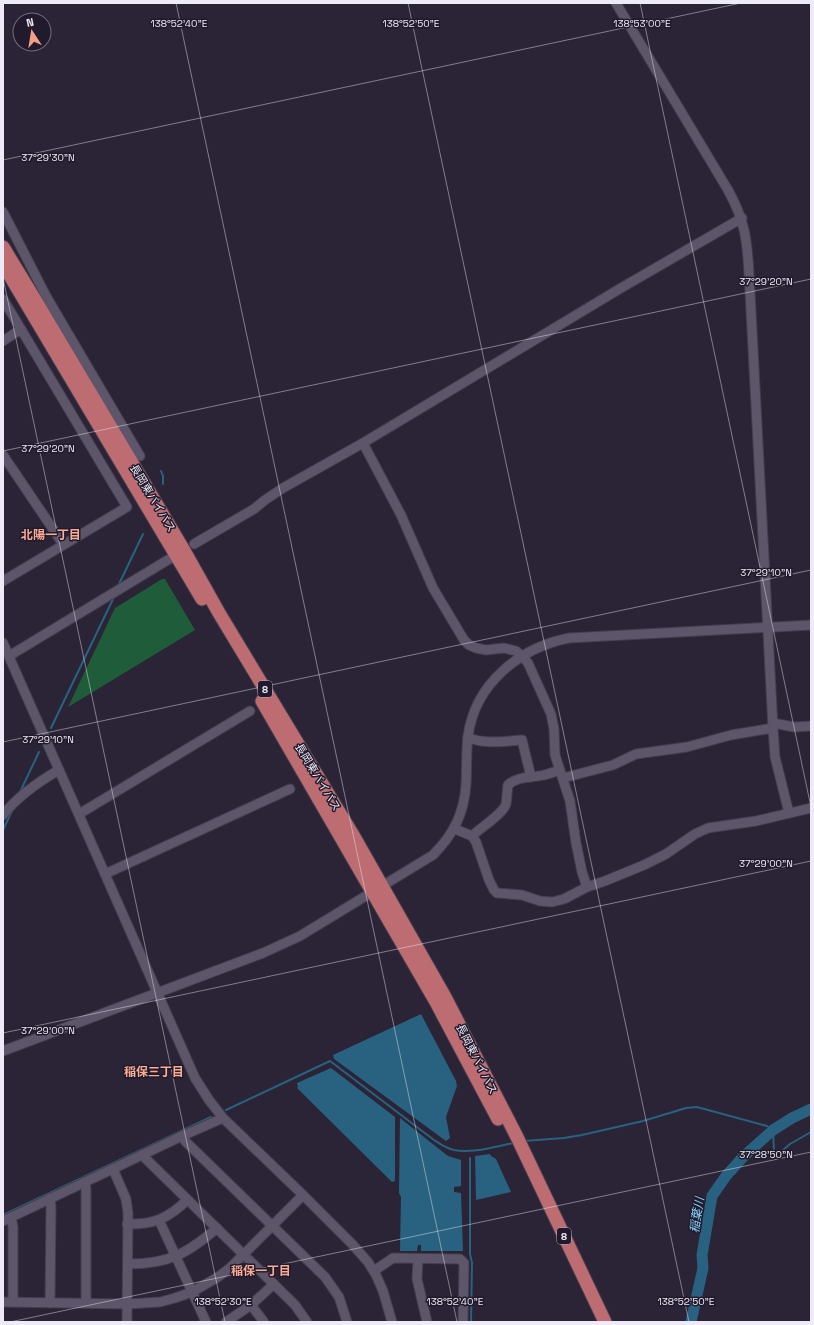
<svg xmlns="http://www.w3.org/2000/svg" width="814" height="1325" viewBox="0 0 814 1325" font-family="'Space Grotesk','Noto Sans JP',sans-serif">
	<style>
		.green { fill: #1f5c39 }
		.water { fill: #286280 }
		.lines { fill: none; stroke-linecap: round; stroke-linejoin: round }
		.stream { stroke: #286280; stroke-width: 2 }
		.river { stroke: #286280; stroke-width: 11 }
		.minor-casing { stroke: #433e4d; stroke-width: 11 }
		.highway-casing { stroke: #433e4d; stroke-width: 15 }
		.minor { stroke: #5d566b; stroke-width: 9 }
		.highway { stroke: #bd6d72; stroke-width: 13 }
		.ticks { fill: none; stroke: #eeeaf7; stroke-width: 1; stroke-opacity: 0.45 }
		.labels { text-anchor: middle; stroke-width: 3; stroke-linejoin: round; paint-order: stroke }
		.shield { fill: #201a2c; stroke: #b0acba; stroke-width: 1 }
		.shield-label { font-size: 10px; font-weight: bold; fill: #eeeaf7 }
		.street-label { font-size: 11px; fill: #eeeaf7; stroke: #201a2c }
		.neighbourhood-label { font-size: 12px; font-weight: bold; fill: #faab94; stroke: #201a2c }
		.water-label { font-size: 12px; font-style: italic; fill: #89d5fe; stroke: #201a2c }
		.ticks-label { font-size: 10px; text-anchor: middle; fill: #eeeaf7; stroke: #201a2c; stroke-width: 3; stroke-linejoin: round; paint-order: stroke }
	</style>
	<rect width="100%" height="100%" fill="#2a2436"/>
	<polygon class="green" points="162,579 165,579 195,630 68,707 115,608"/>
	<g class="water">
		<polygon points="421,1014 456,1081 457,1086 446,1117 450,1138 446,1141 334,1059 333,1055"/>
		<polygon points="331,1068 395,1117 395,1181 392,1182 297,1088 298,1087 297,1083"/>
		<polygon points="400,1118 448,1156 461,1160 461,1186 454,1187 454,1192 461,1193 463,1251 421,1251 421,1245 418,1245 417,1251 400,1251 401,1197 399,1193"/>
		<polygon points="490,1154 491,1156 496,1159 511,1192 476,1200 475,1156"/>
	</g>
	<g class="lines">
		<g class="stream">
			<polyline points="161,471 163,476 163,484"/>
			<polyline points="119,584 143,534"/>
			<polyline points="51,728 114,597"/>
			<polyline points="20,792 39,752"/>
			<polyline points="3,830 12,811"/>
			<path d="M226 1110 330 1061 434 1140C440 1144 447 1149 454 1150 471 1154 497 1146 514 1143"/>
			<polyline points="524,1141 564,1138 582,1135 643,1121 686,1108 697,1107 767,1126 773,1130 774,1152 782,1151 790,1144 811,1132"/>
			<polyline points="470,1158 470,1254 472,1263 471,1322"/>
			<polyline points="3,1215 211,1117"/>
		</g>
		<polyline class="river" points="691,1322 703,1268 702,1255 712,1196 726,1176 744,1156 773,1130 792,1118 811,1109"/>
		<defs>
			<g id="minor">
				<path d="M616 3 728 190C745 221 747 239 749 273L773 728 775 757 789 813"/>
				<polyline points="3,212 46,296 140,456"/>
				<polyline points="3,299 127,507 3,581"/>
				<polyline points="3,341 21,329"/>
				<polyline points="363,443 401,515 433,588 464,640 469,645 476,648 486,650 504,648 516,651 522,656 528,663 551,714 554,729 555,755 570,801 576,843 582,872 587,887"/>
				<polyline points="3,455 63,544"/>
				<polyline points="194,544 254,509 265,500 283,488 363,443 621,288 742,218"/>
				<polyline points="3,643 195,1078 209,1100 223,1118 303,1195 352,1244 368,1262 376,1275 383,1291 392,1322"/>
				<polyline points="9,656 171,558"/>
				<polyline points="773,723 794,727 811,726"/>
				<path d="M468 737C483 745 505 741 522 740L531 777"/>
				<polyline points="563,778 613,765 636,754 687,747 731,735 773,728"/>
				<polyline points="79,814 250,711"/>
				<path d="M3 815C18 796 38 782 59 770"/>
				<polyline points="455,829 472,836 476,842 489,880 494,890 497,893 522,895 540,901 552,902 564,899 587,887 605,881 644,865 666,854 695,834 708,828 756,821 811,808"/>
				<path d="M472 836C480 828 504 813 506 804 507 798 507 791 508 785 517 776 532 778 544 775 549 774 554 772 559 770"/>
				<polyline points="105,874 290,789"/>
				<path d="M3 1051 263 953 300 936 433 855C453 835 464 814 466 785 467 769 466 753 468 736 475 684 519 648 569 638L811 625"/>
				<polyline points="182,1136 185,1141 325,1277 339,1297 347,1322"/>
				<polyline points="142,1155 295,1305 307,1322"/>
				<polyline points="113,1169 126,1199 128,1213 127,1322"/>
				<polyline points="85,1182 86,1189 86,1303"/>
				<polyline points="50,1198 51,1207 50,1303"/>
				<polyline points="11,1217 13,1227 13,1302"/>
				<polyline points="159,1220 206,1322"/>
				<polyline points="3,1221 182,1136 223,1118"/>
				<path d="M127 1224C153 1225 169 1218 187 1200"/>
				<polyline points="418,1259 417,1279 427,1322"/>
				<path d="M128 1264C168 1264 187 1254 217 1228"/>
				<polyline points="374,1271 393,1258 460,1259 464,1263 463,1322"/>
				<polyline points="3,1302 128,1304 160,1302 175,1298 192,1292 218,1277 231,1267 303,1195"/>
				<polyline points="251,1305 264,1322"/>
				<polyline points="226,1322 251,1305 274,1284"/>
			</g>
			<g id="highway">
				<polyline points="3,247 34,298 182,547 219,613 353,835 445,997 517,1137 605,1322"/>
				<polyline points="3,264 202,599"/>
				<polyline points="262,701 436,1002 498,1119"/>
			</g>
		</defs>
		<use href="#minor" class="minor-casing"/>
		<use href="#highway" class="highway-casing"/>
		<use href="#minor" class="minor"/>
		<use href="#highway" class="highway"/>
	</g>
	<path class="ticks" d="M176 3 457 1322M408 3 689 1322M640 3 811 807M3 160 741 3M3 278 225 1322M3 451 811 279M3 742 811 570M3 1033 811 861M10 1322 811 1152"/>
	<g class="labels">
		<g class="shield">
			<rect x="258" y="681" width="14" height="16" rx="3"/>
			<rect x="557" y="1228" width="14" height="16" rx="3"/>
		</g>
		<g class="shield-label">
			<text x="265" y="693">8</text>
			<text x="564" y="1240">8</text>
		</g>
		<g class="street-label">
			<text transform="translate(153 498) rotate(59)" y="4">長岡東バイパス</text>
			<text transform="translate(318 777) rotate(59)" y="4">長岡東バイパス</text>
			<text transform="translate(477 1059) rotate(63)" y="4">長岡東バイパス</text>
		</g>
		<g class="neighbourhood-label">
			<text x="51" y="539">北陽一丁目</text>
			<text x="154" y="1076">稲保三丁目</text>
			<text x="261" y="1275">稲保一丁目</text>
		</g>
		<g class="water-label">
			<text transform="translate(697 1215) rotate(-81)" y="4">稲葉川</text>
		</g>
	</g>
	<g class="ticks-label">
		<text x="179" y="27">138°52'40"E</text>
		<text x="411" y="27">138°52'50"E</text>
		<text x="642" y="27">138°53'00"E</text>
		<text x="48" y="161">37°29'30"N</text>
		<text x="766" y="285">37°29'20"N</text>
		<text x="48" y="452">37°29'20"N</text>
		<text x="766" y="576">37°29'10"N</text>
		<text x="48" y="743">37°29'10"N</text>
		<text x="766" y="867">37°29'00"N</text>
		<text x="48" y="1034">37°29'00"N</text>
		<text x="766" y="1158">37°28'50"N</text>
		<text x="223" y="1305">138°52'30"E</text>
		<text x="455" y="1305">138°52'40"E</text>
		<text x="686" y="1305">138°52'50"E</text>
	</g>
	<rect width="814" height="1325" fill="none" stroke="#eeeaf7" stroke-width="8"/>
	<g transform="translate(32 32) rotate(348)"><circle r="19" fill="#201a2c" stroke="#726d7d"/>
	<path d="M0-3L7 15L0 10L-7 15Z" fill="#f39f86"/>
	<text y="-6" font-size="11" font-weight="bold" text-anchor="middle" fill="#eeeaf7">N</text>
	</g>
</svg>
